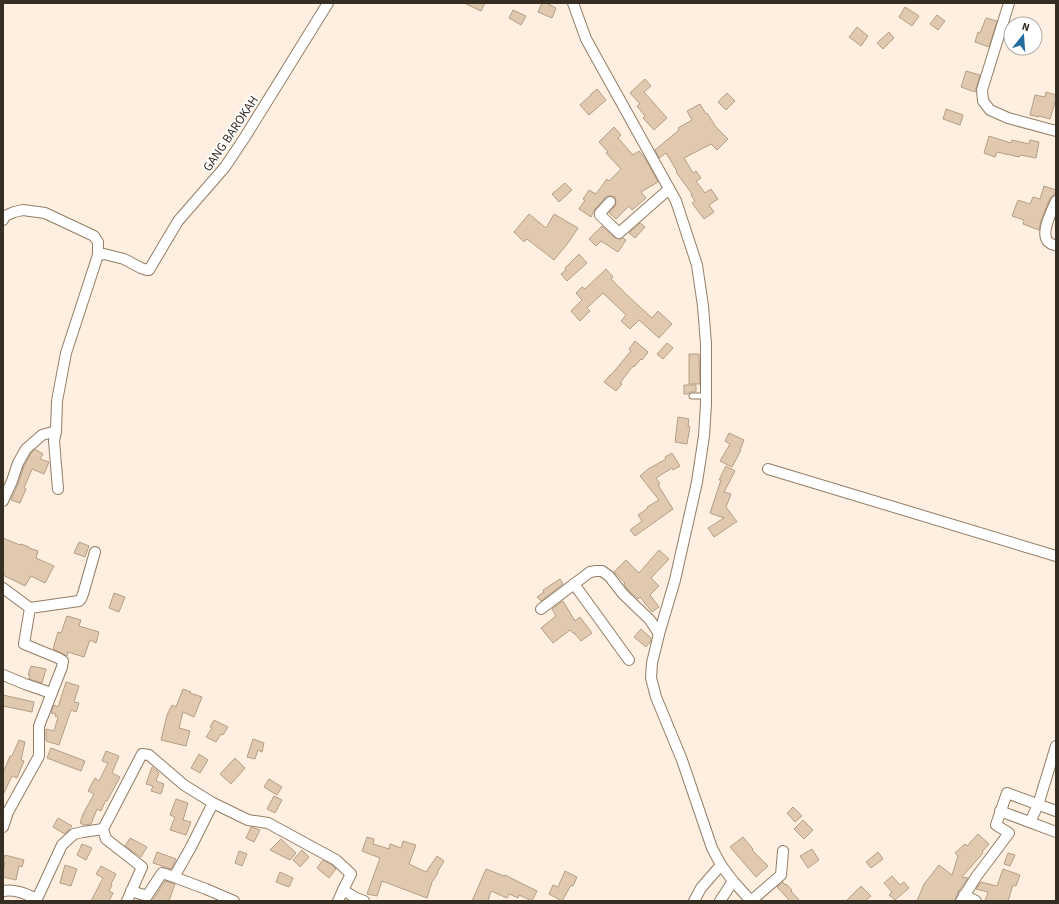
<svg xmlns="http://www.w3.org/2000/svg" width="1059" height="904" viewBox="0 0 1059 904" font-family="'Source Sans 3',sans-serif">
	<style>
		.building { fill: #e1c9af; stroke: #b59e85 }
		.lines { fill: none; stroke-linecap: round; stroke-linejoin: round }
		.lane-casing { stroke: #937d65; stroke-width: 7 }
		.street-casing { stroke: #937d65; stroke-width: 12 }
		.lane { stroke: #fff; stroke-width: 5 }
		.street { stroke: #fff; stroke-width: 10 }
		.labels { text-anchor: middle; stroke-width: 3.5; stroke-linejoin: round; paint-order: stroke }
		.street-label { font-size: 13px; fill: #372e23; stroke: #fff }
	</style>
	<rect width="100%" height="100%" fill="#feefe0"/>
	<g class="building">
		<polygon points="464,3 485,3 481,11"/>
		<polygon points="542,3 546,3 556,8 552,18 538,12"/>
		<polygon points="905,7 919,16 912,26 899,17"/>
		<polygon points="513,10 526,16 521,25 509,18"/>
		<polygon points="937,15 945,21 938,30 930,24"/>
		<polygon points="986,18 997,21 989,47 975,42 978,32 980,33"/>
		<polygon points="857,27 868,36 861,46 849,37"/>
		<polygon points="889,32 894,38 883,49 877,43"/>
		<polygon points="966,71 980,75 975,92 961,87"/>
		<polygon points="645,79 651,86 644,92 667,118 654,130 643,118 645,116 637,106 640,104 630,93"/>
		<polygon points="597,89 606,100 589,115 580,105 591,95 590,95"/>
		<polygon points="1046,92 1056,95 1056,102 1055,102 1050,119 1039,116 1039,117 1030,115 1035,95 1045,97"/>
		<polygon points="727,93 735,101 726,110 718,102"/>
		<polygon points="700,104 706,114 707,113 716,127 728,139 717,150 711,144 684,158 693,173 696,171 701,178 696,181 705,193 711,189 718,199 709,205 714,212 704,219 692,203 695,201 691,195 692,194 676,172 677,171 666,153 659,158 655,150 679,130 678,128 692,120 687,111"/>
		<polygon points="946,109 963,115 960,125 943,119"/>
		<polygon points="614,127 621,135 618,138 633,155 639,151 645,158 658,182 641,192 646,198 632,210 629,206 616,219 609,213 615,206 616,203 615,197 611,196 608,196 605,198 595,209 591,217 579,209 585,200 583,199 589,190 596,194 607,179 609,181 621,169 606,153 608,152 599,142"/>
		<polygon points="989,136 1011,143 1012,140 1029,144 1030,140 1039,142 1036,158 1020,155 1019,157 997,152 995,157 984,153"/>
		<polygon points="565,183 572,190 559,202 552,194"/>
		<polygon points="1044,186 1056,190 1054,195 1050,198 1046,208 1041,221 1039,230 1023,224 1024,220 1012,216 1018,200 1030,204 1033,197 1040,199"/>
		<polygon points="529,214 546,228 554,214 578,228 568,243 554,260 527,239 524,242 514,232"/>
		<polygon points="640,223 645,227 635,238 629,233"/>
		<polygon points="602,226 615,238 620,239 623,238 626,240 618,252 601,241 596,246 589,239"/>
		<polygon points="579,254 587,263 567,281 561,274 566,270 565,268"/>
		<polygon points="606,269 613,277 611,279 628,296 652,318 658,311 672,324 659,338 639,320 630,329 621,321 626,315 603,293 587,308 590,311 580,321 571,311 582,300 576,293 582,287 585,289"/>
		<polygon points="635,341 648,352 642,360 641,359 634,367 633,366 620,383 622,384 616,391 604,382 610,375 611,375 631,351 629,349"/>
		<polygon points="667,343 673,348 663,359 657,354"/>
		<polygon points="689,354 699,354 700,384 689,384"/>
		<polygon points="684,385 696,385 696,392 690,392 688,394 684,394"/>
		<polygon points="678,417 689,419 688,426 690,427 687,444 675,442"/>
		<polygon points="729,433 744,440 740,450 741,450 732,467 720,461 730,444 725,441"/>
		<polygon points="35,449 43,454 40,459 49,462 44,474 32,469 24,488 26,489 20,503 11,500 18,484 24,466 31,453"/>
		<polygon points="672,453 680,466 673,470 672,468 656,478 660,484 658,485 673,509 635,536 630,530 642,521 638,515 648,508 647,507 659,500 640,476 648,469 666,459 665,457"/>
		<polygon points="726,466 735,471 724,492 731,494 726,507 737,522 736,522 714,537 708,528 724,518 710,513 721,480 719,480"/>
		<polygon points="3,538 20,545 21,544 29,547 29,548 38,551 36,558 54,566 45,583 31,576 25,586 3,575"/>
		<polygon points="79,542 89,546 85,557 74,553"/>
		<polygon points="659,550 669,559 651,578 659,586 650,595 659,607 652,612 640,597 638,599 628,590 624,584 625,583 614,572 626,560 639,573"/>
		<polygon points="560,579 563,584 541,601 537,597 544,592 543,590"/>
		<polygon points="114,593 125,597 119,612 109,608"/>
		<polygon points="563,601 575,621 580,617 592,633 581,641 574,633 573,633 570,630 553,643 541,628 556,616 552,609"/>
		<polygon points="67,616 81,620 79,626 99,632 96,643 90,640 84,657 68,652 67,656 53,649 58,632 61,633"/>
		<polygon points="641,629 651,638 651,641 646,647 634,637"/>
		<polygon points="31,666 46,669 42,683 29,679 30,675 28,675"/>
		<polygon points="66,682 79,686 74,702 79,703 76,712 71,710 59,745 46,741 46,729 54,731 58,717 55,716 56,714 51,713 54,705 58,707"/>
		<polygon points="183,689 191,692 190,693 202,697 194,717 183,712 179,728 190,731 186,746 161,740 167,715 172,705 176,707"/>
		<polygon points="3,695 34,702 32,712 3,706"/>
		<polygon points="214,720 228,727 223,735 221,734 216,742 206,737 212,728 210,727"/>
		<polygon points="253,739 264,743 262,752 258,750 255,759 247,757"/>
		<polygon points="19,740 25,742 21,760 24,761 17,778 12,776 3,795 3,773 10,756 12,756"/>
		<polygon points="51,748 85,761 81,771 47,758"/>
		<polygon points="106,751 119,756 112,773 120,777 107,801 106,800 101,811 97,809 91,824 84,825 80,823 83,814 94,794 88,791 95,778 99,781 108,763 102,761"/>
		<polygon points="199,754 208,760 200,773 191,768"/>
		<polygon points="235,758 245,768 231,784 220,774"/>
		<polygon points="152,767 159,773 156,781 164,784 161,794 151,791 153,786 146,784"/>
		<polygon points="269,779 282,787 277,795 264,787"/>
		<polygon points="274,796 282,800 275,813 267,809"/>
		<polygon points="176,799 188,803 183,820 191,822 186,835 170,830 175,817 170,815"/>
		<polygon points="793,807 802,816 795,822 787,813"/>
		<polygon points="58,818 72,826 65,834 53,827"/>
		<polygon points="803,820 813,830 804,839 794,829"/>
		<polygon points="251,827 260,830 254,842 246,838"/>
		<polygon points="978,834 989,844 982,852 983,853 962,877 968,878 958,892 955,901 917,901 924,884 939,865 952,875 958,856 955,853 965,844 967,846"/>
		<polygon points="367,837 374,839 373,844 389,849 390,844 401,848 403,841 416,845 409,864 426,872 437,856 444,861 437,873 438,873 432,882 427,898 382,881 377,896 367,894 380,858 362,851"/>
		<polygon points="743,837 753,849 752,850 768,866 756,877 730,847"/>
		<polygon points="130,838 147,847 141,857 125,846"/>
		<polygon points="281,839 296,853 290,860 270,850"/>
		<polygon points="82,844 92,848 86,860 77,855"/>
		<polygon points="812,849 819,860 808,868 800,856"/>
		<polygon points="302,850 309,857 300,867 293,860"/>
		<polygon points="239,851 247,854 242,866 235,863"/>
		<polygon points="157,852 176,859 171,869 153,863"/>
		<polygon points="878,852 883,859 871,868 866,862"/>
		<polygon points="1008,853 1015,855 1010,866 1004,864"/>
		<polygon points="5,855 24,860 22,867 19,866 16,880 3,877 3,872 5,863 3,862"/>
		<polygon points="323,860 332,865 336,869 329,878 317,868"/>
		<polygon points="65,865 77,869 71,886 60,883"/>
		<polygon points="101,866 116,874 111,884 112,885 109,891 113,893 109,901 91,901 103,878 96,874"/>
		<polygon points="486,869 504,876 505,875 537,891 532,901 519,895 518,898 509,894 507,898 491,891 488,901 472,901"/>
		<polygon points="1003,869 1020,875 1016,886 1013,885 1008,901 985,901 988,892 976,889 981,882 997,886"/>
		<polygon points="565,871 577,877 573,886 571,885 562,901 549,894 553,885 558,887"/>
		<polygon points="280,872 293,878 289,887 276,882"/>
		<polygon points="892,876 900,885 904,882 909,888 895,900 889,895 892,892 884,883"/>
		<polygon points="165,881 175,884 169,901 152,901"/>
		<polygon points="783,882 785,885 786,884 792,890 791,891 800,901 790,901 777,887"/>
		<polygon points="861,886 871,896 865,901 846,901"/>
	</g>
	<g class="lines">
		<defs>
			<polyline id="lane" points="692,396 706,396"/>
			<g id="street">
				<polyline points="573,3 586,39 676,201 697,265 703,306 706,344 706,404 704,436 697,482 675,580 659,634 652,663 651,678 656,697 682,760 712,848 721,865 733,881 751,901"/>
				<polyline points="1009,3 982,90 983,101 990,110 1008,118 1056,131"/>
				<path d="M1056 201C1052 211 1038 236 1050 243 1052 245 1054 245 1056 245"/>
				<polyline points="610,202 600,213 600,215 619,233 669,189"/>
				<polyline points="3,220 5,216 14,212 23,210 45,213 94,236 98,242 98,255"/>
				<polyline points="768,469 1056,556"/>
				<polyline points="58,489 54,441 56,431 57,401 66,353 98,255 104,254 124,259 141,268 147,270 149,270 178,221 225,167 245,137 328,3"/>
				<polyline points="3,501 12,481 18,463 26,449 42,435 56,431"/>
				<polyline points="574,584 629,660"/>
				<polyline points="3,588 30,608 79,601 81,599 83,594 95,552"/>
				<polyline points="541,609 590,572 596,571 602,571 609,576 623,594 650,620 659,634"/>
				<polyline points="3,675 25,684 51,693"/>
				<polyline points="1000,811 1056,832"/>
				<polyline points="1030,822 1038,805 1056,746"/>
				<polyline points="3,827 8,812 39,756 39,726 62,667 63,661 58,658 24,644 30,608"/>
				<polyline points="174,877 206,889 234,901"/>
				<path d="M3 891C16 889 26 894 37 899"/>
				<polyline points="131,891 147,896 162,873 174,877 191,847 213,803"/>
				<polyline points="964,895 976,901"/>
				<polyline points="36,901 62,845 74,834 83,832 103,829"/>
				<polyline points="127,901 142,867 106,839 103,829 142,754 149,755 184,785 213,803 248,820 268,823 336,860 351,874 343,890 356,898 364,901"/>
				<polyline points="338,901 343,890"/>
				<polyline points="694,901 701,888 721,865"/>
				<polyline points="720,901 733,881"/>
				<polyline points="751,901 781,875 783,851"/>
				<polyline points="961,901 976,877 1009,833 996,825 1007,793 1056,811"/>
			</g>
		</defs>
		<use href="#lane" class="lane-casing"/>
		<use href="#street" class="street-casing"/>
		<use href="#lane" class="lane"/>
		<use href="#street" class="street"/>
	</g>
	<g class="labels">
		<g class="street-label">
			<text transform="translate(230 133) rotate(-56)" y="5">GANG BAROKAH</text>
		</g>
	</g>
	<rect width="1059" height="904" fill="none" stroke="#372e23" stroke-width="8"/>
	<g transform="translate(1023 36) rotate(17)"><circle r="19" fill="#ffffff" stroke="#afaba7"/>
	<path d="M0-3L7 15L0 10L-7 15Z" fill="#246da0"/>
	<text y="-6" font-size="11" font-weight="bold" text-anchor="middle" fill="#372e23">N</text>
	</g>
</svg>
